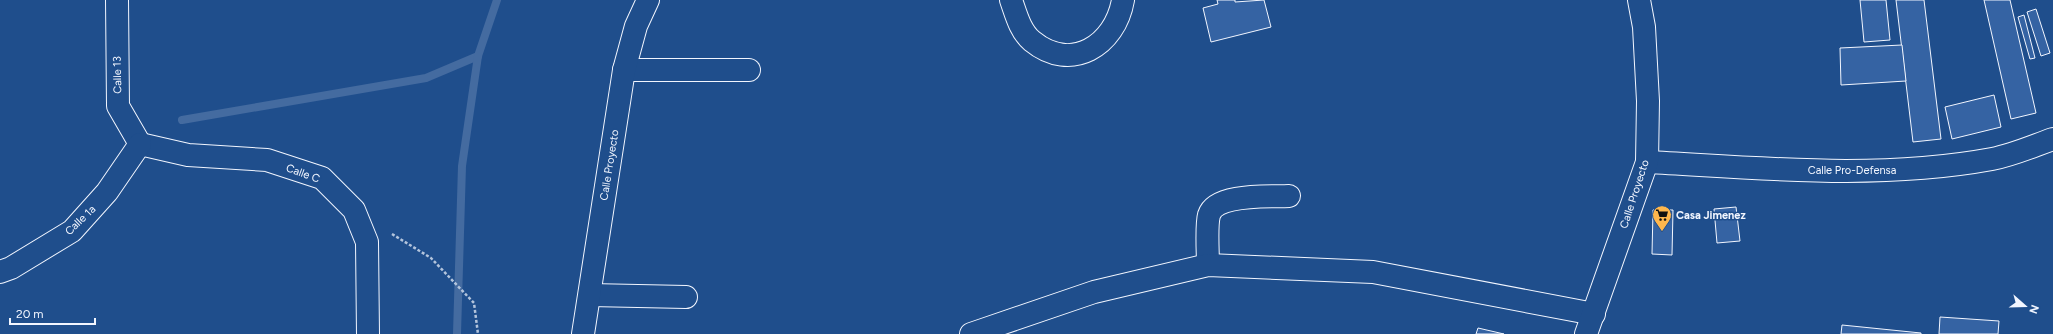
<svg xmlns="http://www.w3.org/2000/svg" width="2053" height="334" viewBox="0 0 2053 334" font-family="Figtree,sans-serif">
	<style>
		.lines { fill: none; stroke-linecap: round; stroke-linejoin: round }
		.stream { stroke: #446ba0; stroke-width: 8 }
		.building { fill: #3563a3; stroke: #f2f6ff }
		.minor-casing { stroke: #f2f6ff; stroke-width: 24 }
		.path { stroke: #b3c4dc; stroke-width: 2.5; stroke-dasharray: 3 2; stroke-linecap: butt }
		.minor { stroke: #1f4e8c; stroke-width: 22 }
		.labels { text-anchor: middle; stroke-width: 3; stroke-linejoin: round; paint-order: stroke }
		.street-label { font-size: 11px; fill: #f2f6ff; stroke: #1f4e8c }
		.poi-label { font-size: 11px; font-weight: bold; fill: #f2f6ff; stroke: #1f4e8c; text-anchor: start }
	</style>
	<rect width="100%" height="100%" fill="#1f4e8c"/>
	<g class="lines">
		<g class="stream">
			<polyline points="182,120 426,78 478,56"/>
			<polyline points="457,334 462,166 478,56 497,0"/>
		</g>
	</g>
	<g class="building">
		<polygon points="1217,0 1235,0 1235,2 1264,0 1271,27 1211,42 1203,8 1218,4"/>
		<polygon points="1860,0 1886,0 1890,40 1864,42"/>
		<polygon points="1896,0 1924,0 1941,139 1913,142"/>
		<polygon points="1984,0 2010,0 2036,113 2011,119"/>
		<polygon points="2036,9 2050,53 2041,56 2027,12"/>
		<polygon points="2024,15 2035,58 2030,59 2018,17"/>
		<polygon points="1902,45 1906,81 1841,85 1840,48"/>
		<polygon points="1994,95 2001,127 1952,139 1945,107"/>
		<polygon points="1736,207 1740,241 1717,243 1714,209"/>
		<polygon points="1653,210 1673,210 1672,255 1652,254"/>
		<polygon points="1940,317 1999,321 1998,334 1939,334"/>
		<polygon points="1842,325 1921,333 1921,334 1841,334"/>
		<polygon points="1478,328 1504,334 1476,334"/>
	</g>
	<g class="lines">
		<defs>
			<g id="minor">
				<polyline points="117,0 118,106 140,144"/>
				<path d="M1011 0C1016 14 1020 31 1032 41 1071 73 1115 46 1123 0"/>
				<polyline points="624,70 749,70"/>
				<polyline points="140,144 188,155 267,160 322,178 354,210 367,242 368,334"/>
				<path d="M1647 162C1762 168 1878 180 1992 159 2013 155 2033 146 2053 139"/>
				<path d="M1208 265C1208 253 1206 226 1209 215 1216 193 1270 197 1289 196"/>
				<polyline points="0,272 11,268 72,231 107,192 140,144"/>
				<polyline points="590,295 686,297"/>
				<polyline points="583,334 624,70 636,26 648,0"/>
				<polyline points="971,334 1094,292 1208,265 1373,272 1594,314"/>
				<polyline points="1586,334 1647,162 1648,101 1644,27 1639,0"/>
			</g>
		</defs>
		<use href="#minor" class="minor-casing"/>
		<polyline class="path" points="392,234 431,258 474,303 478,334"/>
		<use href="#minor" class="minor"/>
	</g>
	<defs>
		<symbol id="supermarket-pin" viewBox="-11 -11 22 30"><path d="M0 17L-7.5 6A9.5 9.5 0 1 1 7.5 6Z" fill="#ffb74d" stroke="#1f4e8c"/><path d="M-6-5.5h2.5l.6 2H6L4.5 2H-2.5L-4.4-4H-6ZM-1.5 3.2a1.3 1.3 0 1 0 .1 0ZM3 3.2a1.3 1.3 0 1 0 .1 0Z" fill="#111"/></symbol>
	</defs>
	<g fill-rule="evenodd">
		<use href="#supermarket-pin" x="1651" y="204" width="22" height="30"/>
	</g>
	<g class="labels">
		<g class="street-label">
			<text transform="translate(117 75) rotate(-91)" y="4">Calle 13</text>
			<text transform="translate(609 165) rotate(-81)" y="4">Calle Proyecto</text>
			<text x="1852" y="174">Calle Pro-Defensa</text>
			<text transform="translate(303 173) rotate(20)" y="4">Calle C</text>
			<text transform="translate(1634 194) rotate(-72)" y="4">Calle Proyecto</text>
			<text transform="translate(80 220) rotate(-44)" y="4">Calle 1a</text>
		</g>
		<g class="poi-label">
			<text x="1676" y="219">Casa Jimenez</text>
		</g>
	</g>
	<g transform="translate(2025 306) rotate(110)" stroke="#1f4e8c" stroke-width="3" paint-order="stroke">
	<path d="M0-3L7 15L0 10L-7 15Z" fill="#f2f6ff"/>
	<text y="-6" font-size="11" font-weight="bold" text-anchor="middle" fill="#f2f6ff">N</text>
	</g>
	<path d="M10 318v6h85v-6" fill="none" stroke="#f2f6ff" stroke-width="2"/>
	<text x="16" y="318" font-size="12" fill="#f2f6ff" stroke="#1f4e8c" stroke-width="3" paint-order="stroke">20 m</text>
</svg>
